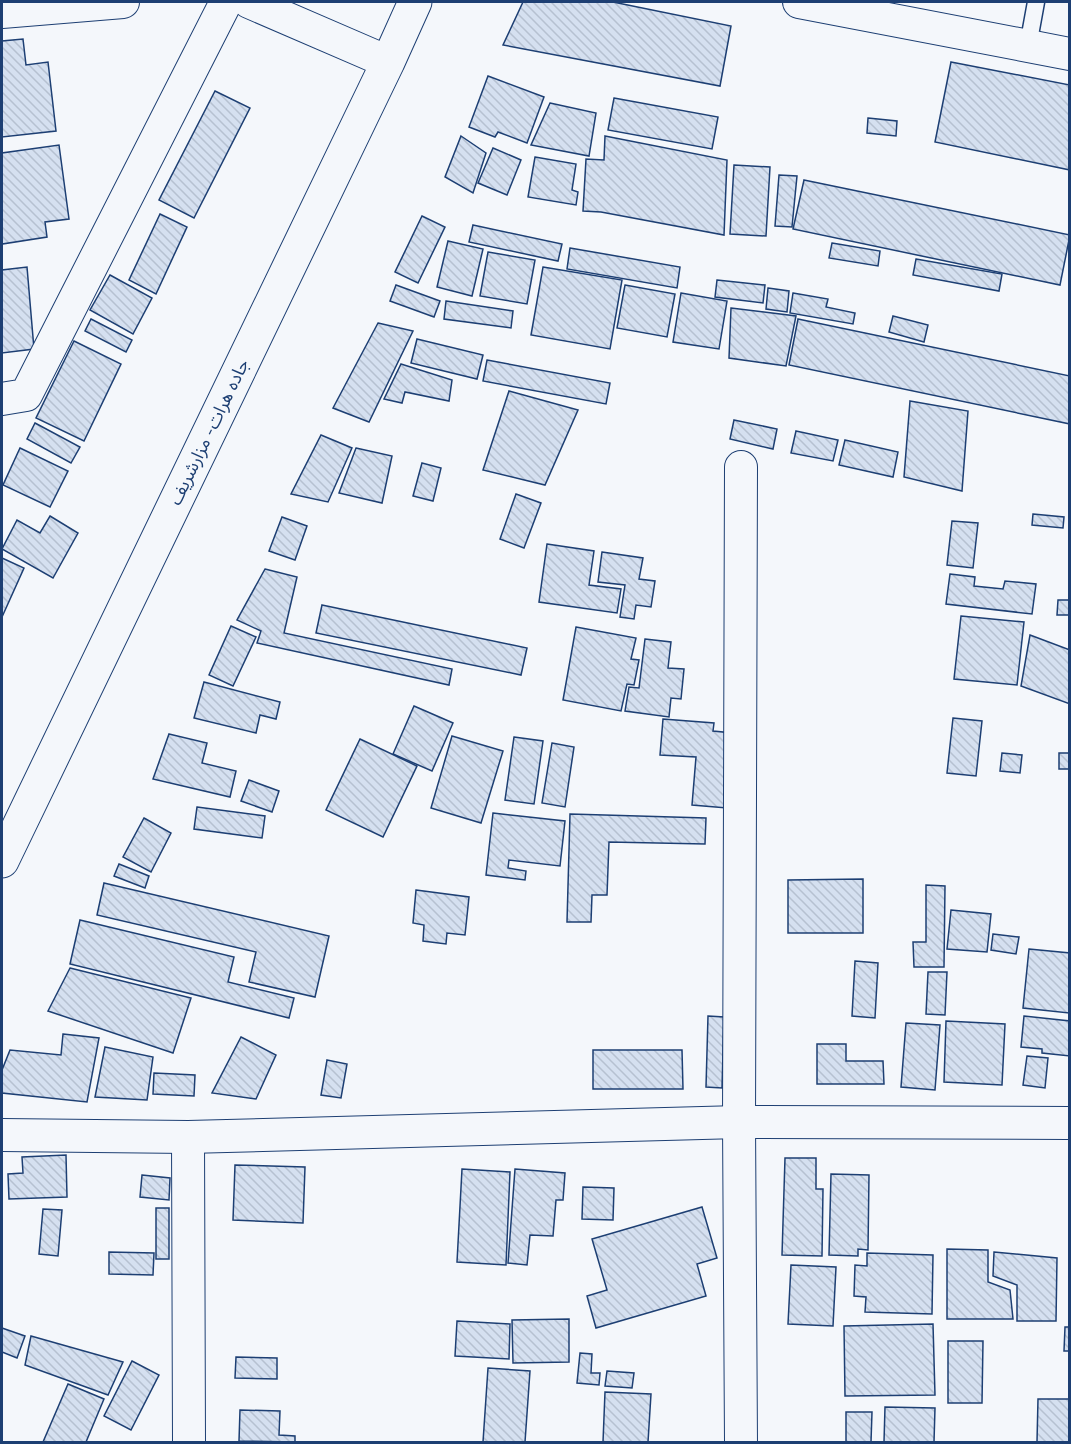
<svg xmlns="http://www.w3.org/2000/svg" width="1071" height="1444" viewBox="0 0 1071 1444" font-family="'Nunito Sans','Noto Sans Arabic',sans-serif">
	<style>
		.building { fill: url(#building-back-hatch); stroke: #1d3f73; stroke-width: 1.5 }
		.lines { fill: none; stroke-linecap: round; stroke-linejoin: round }
		.lane-casing { stroke: #1d3f73; stroke-width: 19 }
		.street-casing { stroke: #1d3f73; stroke-width: 34 }
		.highway-casing { stroke: #1d3f73; stroke-width: 35 }
		.lane { stroke: #f4f7fb; stroke-width: 16 }
		.street { stroke: #f4f7fb; stroke-width: 32 }
		.highway { stroke: #f4f7fb; stroke-width: 33 }
		.labels { text-anchor: middle; stroke-width: 4.5; stroke-linejoin: round; paint-order: stroke }
		.street-label { font-size: 18px; fill: #1d3f73; stroke: #f4f7fb }
	</style>
	<defs>
		<pattern id="building-back-hatch" width="6" height="6" patternUnits="userSpaceOnUse" patternTransform="scale(1.5)"><rect width="6" height="6" fill="#d5e0f0"/><path d="M-1 5l2 2M0 0l6 6M5-1l2 2" fill="none" stroke="#b6c1d1"/></pattern>
	</defs>
	<rect width="100%" height="100%" fill="#f4f7fb"/>
	<g class="building">
		<polygon points="523,2 613,2 731,26 720,86 503,45"/>
		<polygon points="23,39 26,65 48,62 56,131 2,137 2,41"/>
		<polygon points="951,62 1070,85 1070,170 935,142"/>
		<polygon points="488,76 544,97 527,143 498,132 495,137 469,127"/>
		<polygon points="215,91 250,108 194,218 159,200"/>
		<polygon points="614,98 718,117 712,149 608,130"/>
		<polygon points="550,103 596,113 589,156 531,145"/>
		<polygon points="868,118 897,121 896,136 867,133"/>
		<polygon points="461,136 486,153 473,193 445,177"/>
		<polygon points="605,136 727,160 724,235 601,212 583,211 586,159 604,160"/>
		<polygon points="59,145 69,219 45,222 47,237 2,244 2,153"/>
		<polygon points="493,148 521,160 507,195 478,183"/>
		<polygon points="535,157 576,164 572,190 578,192 576,205 528,197"/>
		<polygon points="734,165 770,167 766,236 730,234"/>
		<polygon points="779,175 797,176 792,227 775,226"/>
		<polygon points="804,180 1070,235 1060,285 793,229"/>
		<polygon points="160,214 187,227 156,294 129,280"/>
		<polygon points="422,216 445,227 418,283 395,272"/>
		<polygon points="473,225 562,244 558,261 469,242"/>
		<polygon points="448,241 483,249 472,296 437,287"/>
		<polygon points="832,243 880,251 878,266 829,258"/>
		<polygon points="570,248 680,267 677,288 567,269"/>
		<polygon points="488,252 535,260 527,304 480,296"/>
		<polygon points="916,259 1002,274 999,291 913,275"/>
		<polygon points="27,267 34,349 2,353 2,270"/>
		<polygon points="543,267 622,280 610,349 531,335"/>
		<polygon points="110,275 152,298 133,334 90,310"/>
		<polygon points="717,280 765,285 763,303 715,297"/>
		<polygon points="396,285 440,301 434,317 390,301"/>
		<polygon points="625,285 675,294 667,337 617,328"/>
		<polygon points="768,288 789,291 787,312 766,309"/>
		<polygon points="681,293 727,301 719,349 673,342"/>
		<polygon points="793,293 828,299 826,307 855,313 853,324 790,313"/>
		<polygon points="446,301 513,311 511,328 444,319"/>
		<polygon points="731,308 796,316 786,366 729,358"/>
		<polygon points="893,316 928,325 924,342 889,332"/>
		<polygon points="91,319 132,340 126,352 85,331"/>
		<polygon points="798,319 1070,376 1070,424 789,365"/>
		<polygon points="378,323 413,331 369,422 333,408"/>
		<polygon points="417,339 483,355 477,379 411,363"/>
		<polygon points="74,341 121,364 84,441 36,418"/>
		<polygon points="487,360 610,383 606,404 483,381"/>
		<polygon points="401,364 452,380 449,401 405,392 402,403 384,399"/>
		<polygon points="509,391 578,410 545,485 483,470"/>
		<polygon points="910,401 968,411 962,491 904,477"/>
		<polygon points="734,420 777,429 773,449 730,439"/>
		<polygon points="35,423 80,447 71,463 27,439"/>
		<polygon points="796,431 838,440 833,461 791,453"/>
		<polygon points="321,435 352,448 328,502 291,494"/>
		<polygon points="845,440 898,452 893,477 839,465"/>
		<polygon points="20,448 68,471 50,507 3,485"/>
		<polygon points="356,448 392,456 382,503 339,493"/>
		<polygon points="422,463 441,468 433,501 413,496"/>
		<polygon points="516,494 541,503 524,548 500,539"/>
		<polygon points="1033,514 1064,517 1063,528 1032,525"/>
		<polygon points="50,516 78,533 53,578 2,549 17,520 40,533"/>
		<polygon points="282,517 307,526 295,560 269,551"/>
		<polygon points="952,521 978,523 973,568 947,565"/>
		<polygon points="547,544 594,551 589,585 621,589 617,613 539,602"/>
		<polygon points="602,552 643,558 639,579 655,581 651,607 636,605 634,619 620,617 625,585 598,582"/>
		<polygon points="2,558 24,568 2,617"/>
		<polygon points="265,569 297,577 284,633 452,669 449,685 257,643 261,631 237,620"/>
		<polygon points="950,574 975,577 974,586 1003,589 1005,581 1036,584 1032,614 946,604"/>
		<polygon points="1058,600 1070,600 1070,615 1057,615"/>
		<polygon points="322,605 527,648 521,675 316,633"/>
		<polygon points="961,616 1024,622 1017,685 954,679"/>
		<polygon points="231,626 256,637 233,686 209,675"/>
		<polygon points="576,627 636,638 631,659 639,660 634,685 627,684 621,711 563,700"/>
		<polygon points="1030,635 1070,650 1070,704 1021,686"/>
		<polygon points="645,639 671,642 668,668 684,669 681,699 671,698 669,717 625,711 629,687 639,688"/>
		<polygon points="204,682 280,702 276,719 260,715 256,733 194,718"/>
		<polygon points="414,706 453,723 432,771 393,754"/>
		<polygon points="953,718 982,721 976,776 947,773"/>
		<polygon points="663,719 714,723 713,731 733,733 727,808 692,805 696,757 660,755"/>
		<polygon points="169,734 207,743 202,763 236,771 230,797 153,779"/>
		<polygon points="452,736 503,751 481,823 431,808"/>
		<polygon points="514,737 543,741 534,804 505,800"/>
		<polygon points="360,739 417,766 383,837 326,810"/>
		<polygon points="552,743 574,747 565,807 542,803"/>
		<polygon points="1002,753 1022,755 1020,773 1000,771"/>
		<rect x="1059" y="753" width="11" height="16"/>
		<polygon points="249,780 279,791 272,812 241,801"/>
		<polygon points="197,807 265,816 262,838 194,829"/>
		<polygon points="493,813 565,821 560,866 509,860 508,868 526,871 525,880 486,875"/>
		<polygon points="570,814 706,818 705,844 609,842 607,895 592,895 591,922 567,922"/>
		<polygon points="144,818 171,833 151,872 123,857"/>
		<polygon points="119,864 149,876 145,888 114,876"/>
		<polygon points="863,879 863,933 788,933 788,880"/>
		<polygon points="104,883 329,936 315,997 249,982 256,952 97,915"/>
		<polygon points="926,885 945,886 944,967 914,967 913,942 926,942"/>
		<polygon points="416,890 469,897 465,935 447,933 446,944 423,941 424,925 413,923"/>
		<polygon points="951,910 991,914 987,952 947,949"/>
		<polygon points="80,920 234,957 228,982 294,998 289,1018 70,964"/>
		<polygon points="993,934 1019,937 1016,954 991,950"/>
		<polygon points="1029,949 1070,953 1069,1013 1023,1008"/>
		<polygon points="855,961 878,963 875,1018 852,1016"/>
		<polygon points="70,968 191,998 173,1053 48,1011"/>
		<polygon points="928,972 947,972 945,1015 926,1014"/>
		<polygon points="708,1016 724,1017 722,1088 706,1087"/>
		<polygon points="1024,1016 1070,1021 1070,1056 1042,1053 1042,1049 1021,1047"/>
		<polygon points="946,1021 1005,1024 1002,1085 944,1082"/>
		<polygon points="906,1023 940,1025 935,1090 901,1087"/>
		<polygon points="63,1034 99,1038 87,1102 2,1093 2,1070 10,1050 61,1055"/>
		<polygon points="241,1037 276,1055 256,1099 212,1093"/>
		<polygon points="817,1044 846,1044 846,1061 883,1061 884,1084 817,1084"/>
		<polygon points="105,1047 153,1057 147,1100 95,1097"/>
		<polygon points="593,1050 682,1050 683,1089 593,1089"/>
		<polygon points="1027,1056 1048,1058 1045,1088 1023,1085"/>
		<polygon points="327,1060 347,1064 341,1098 321,1095"/>
		<polygon points="154,1073 195,1075 194,1096 153,1094"/>
		<polygon points="66,1155 67,1197 9,1199 8,1174 23,1173 22,1157"/>
		<polygon points="785,1158 816,1158 816,1189 823,1189 822,1256 782,1255"/>
		<polygon points="235,1165 305,1167 303,1223 233,1220"/>
		<polygon points="462,1169 510,1172 506,1265 457,1262"/>
		<polygon points="515,1169 565,1173 563,1200 556,1200 553,1236 530,1235 527,1265 508,1263"/>
		<polygon points="831,1174 869,1175 868,1250 858,1249 858,1256 829,1255"/>
		<polygon points="142,1175 170,1178 169,1200 140,1197"/>
		<polygon points="583,1187 614,1188 613,1220 582,1219"/>
		<polygon points="702,1207 717,1258 697,1264 706,1296 596,1328 587,1296 607,1290 592,1239"/>
		<rect x="156" y="1208" width="13" height="51"/>
		<polygon points="43,1209 62,1210 58,1256 39,1254"/>
		<polygon points="947,1249 988,1250 988,1282 1010,1290 1013,1319 947,1319"/>
		<polygon points="109,1252 154,1253 153,1275 109,1274"/>
		<polygon points="994,1252 1057,1258 1056,1321 1017,1321 1017,1285 993,1276"/>
		<polygon points="867,1253 933,1255 932,1314 865,1312 866,1297 854,1296 855,1265 867,1266"/>
		<polygon points="791,1265 836,1267 833,1326 788,1324"/>
		<polygon points="569,1319 569,1362 513,1363 512,1320"/>
		<polygon points="457,1321 510,1324 509,1359 455,1356"/>
		<polygon points="933,1324 935,1395 845,1396 844,1326"/>
		<polygon points="1065,1327 1070,1327 1070,1351 1064,1351"/>
		<polygon points="2,1328 25,1336 17,1358 2,1352"/>
		<polygon points="31,1336 123,1362 108,1395 25,1365"/>
		<polygon points="948,1341 983,1341 982,1403 948,1403"/>
		<polygon points="580,1353 592,1354 591,1373 600,1373 599,1385 577,1383"/>
		<polygon points="236,1357 277,1358 277,1379 235,1378"/>
		<polygon points="132,1361 159,1375 131,1430 104,1416"/>
		<polygon points="488,1368 530,1371 525,1442 483,1442"/>
		<polygon points="607,1371 634,1373 632,1388 605,1386"/>
		<polygon points="68,1384 104,1399 86,1442 43,1442"/>
		<polygon points="605,1392 651,1394 648,1442 603,1442"/>
		<polygon points="1038,1399 1070,1399 1070,1442 1037,1442"/>
		<polygon points="885,1407 935,1408 934,1442 884,1442"/>
		<polygon points="240,1410 280,1411 279,1435 295,1436 295,1442 239,1441"/>
		<polygon points="846,1412 872,1412 871,1442 846,1442"/>
	</g>
	<g class="lines">
		<defs>
			<polyline id="lane" points="1028,46 1036,2"/>
			<g id="street">
				<polyline points="249,2 388,62"/>
				<polyline points="799,2 1070,54"/>
				<polyline points="2,12 123,2"/>
				<polyline points="2,399 26,395 226,2"/>
				<polyline points="741,467 739,1122 741,1442"/>
				<polyline points="2,1135 188,1137 739,1122 1070,1123"/>
				<polyline points="188,1137 189,1442"/>
			</g>
			<polyline id="highway" points="2,861 388,62 415,2"/>
		</defs>
		<use href="#lane" class="lane-casing"/>
		<use href="#street" class="street-casing"/>
		<use href="#highway" class="highway-casing"/>
		<use href="#lane" class="lane"/>
		<use href="#street" class="street"/>
		<use href="#highway" class="highway"/>
	</g>
	<g class="labels">
		<g class="street-label">
			<text transform="translate(209 432) rotate(-64)" y="6">جاده هرات- مزارشریف</text>
		</g>
	</g>
	<rect width="1071" height="1444" fill="none" stroke="#1d3f73" stroke-width="6"/>
</svg>
